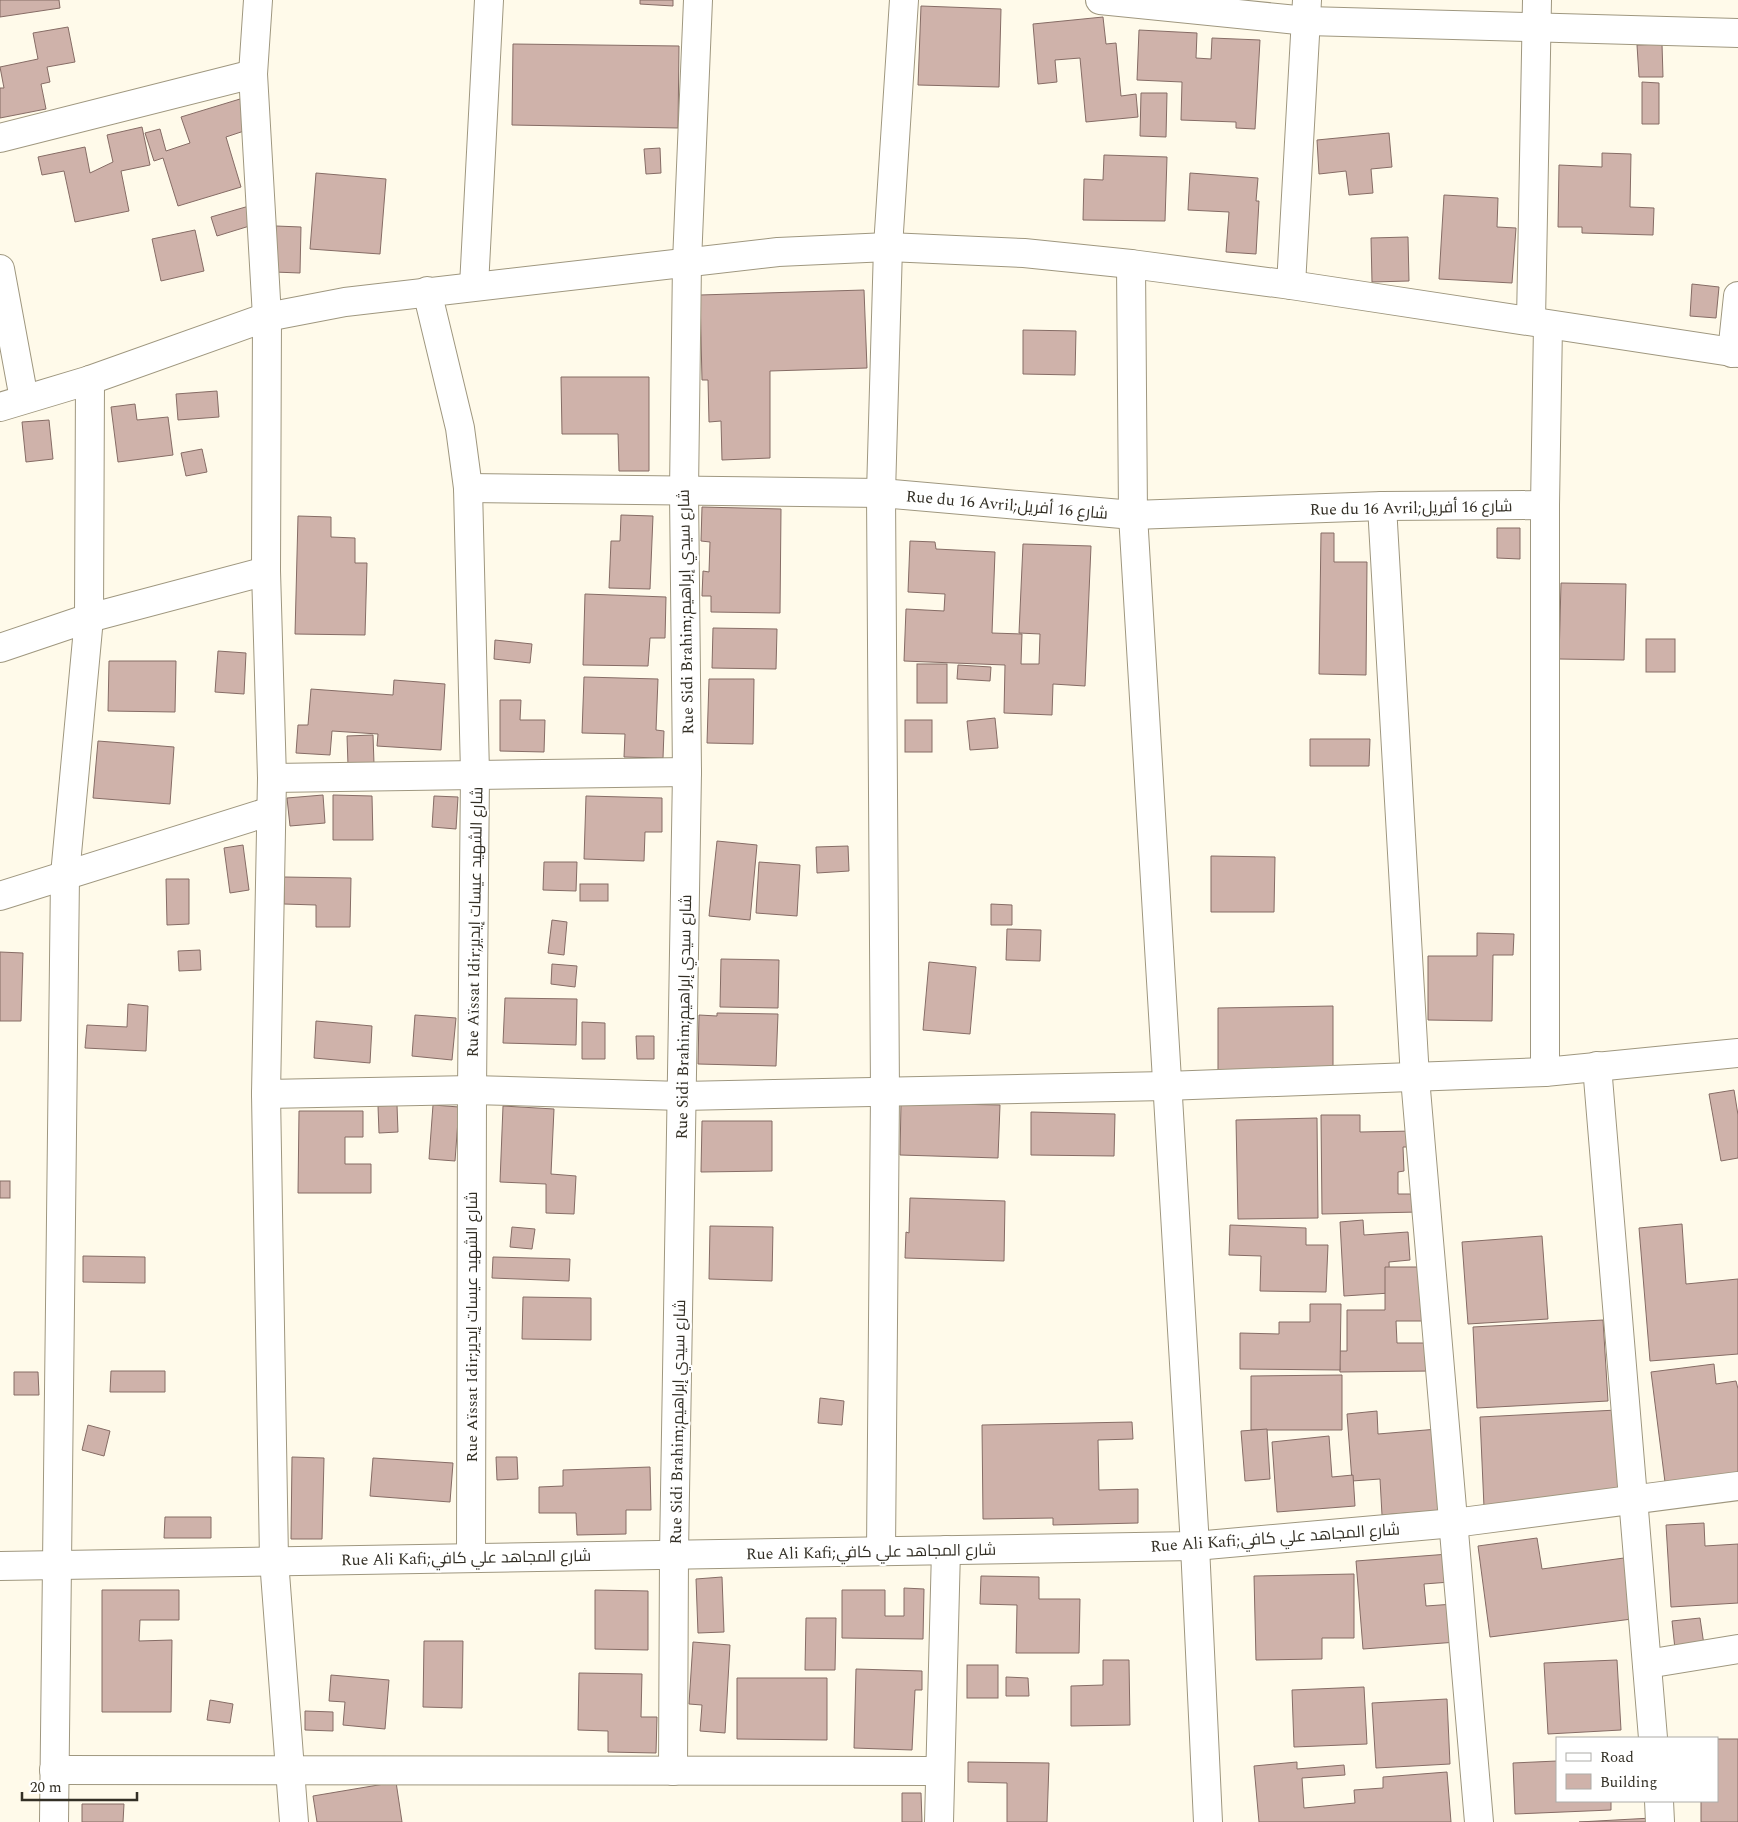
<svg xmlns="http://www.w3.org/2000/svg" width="1738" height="1822" viewBox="0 0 1738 1822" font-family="Spectral,Cairo,serif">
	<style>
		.building { fill: #cfb2aa; stroke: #866c65 }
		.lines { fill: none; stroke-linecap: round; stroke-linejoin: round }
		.street-casing { stroke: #9f977f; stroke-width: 30 }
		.street { stroke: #fff; stroke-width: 28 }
		.labels { text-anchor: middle; stroke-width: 4.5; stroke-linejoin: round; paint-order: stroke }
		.street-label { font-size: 16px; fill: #332f25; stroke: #fff }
	</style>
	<rect width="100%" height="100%" fill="#fffaea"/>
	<g class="building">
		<polygon points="0,0 59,0 60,8 0,17"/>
		<polygon points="640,0 673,0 673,6 640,4"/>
		<polygon points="921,6 1001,9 999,87 918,85"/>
		<polygon points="1103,17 1106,44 1116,43 1121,96 1136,94 1138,117 1086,122 1080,58 1055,60 1057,82 1038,84 1033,24"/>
		<polygon points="68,27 75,62 47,67 50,82 41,84 46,109 0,118 0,88 4,88 0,67 38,59 33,33"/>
		<polygon points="1139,30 1197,33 1196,58 1211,59 1212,38 1260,40 1255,129 1236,128 1236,122 1181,120 1182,82 1137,80"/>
		<polygon points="513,44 679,46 678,128 512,125"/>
		<polygon points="1662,44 1663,77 1639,77 1637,45"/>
		<polygon points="1642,82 1659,83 1659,124 1642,124"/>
		<polygon points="1141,93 1167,93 1166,137 1140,136"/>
		<polygon points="240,99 250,129 226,137 241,187 178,206 163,158 154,161 145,133 160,129 166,151 190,143 181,117"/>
		<polygon points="142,127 150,165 121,171 129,211 75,222 64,171 42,175 38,157 85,147 90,173 113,162 107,135"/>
		<polygon points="1389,133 1392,167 1371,169 1373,193 1349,195 1346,171 1319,174 1317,140"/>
		<polygon points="660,148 661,173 646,174 644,149"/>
		<polygon points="1602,153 1631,154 1630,207 1654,208 1653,235 1582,233 1582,227 1558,227 1559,165 1602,167"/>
		<polygon points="1104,155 1167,157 1165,221 1083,220 1084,179 1103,180"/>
		<polygon points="316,173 386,179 380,254 310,249"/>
		<polygon points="1190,173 1258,178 1256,201 1259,201 1256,254 1226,252 1229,212 1188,210"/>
		<polygon points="1444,195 1498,198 1497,227 1516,228 1512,283 1439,279"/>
		<polygon points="256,204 256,224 217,236 211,217"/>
		<polygon points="276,226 301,227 300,273 274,272"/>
		<polygon points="195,230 204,271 161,281 152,239"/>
		<polygon points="1408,237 1409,281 1372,282 1371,238"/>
		<polygon points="1692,284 1719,287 1716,318 1690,316"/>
		<polygon points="864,290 867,368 770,371 770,458 722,460 721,421 709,422 708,380 702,380 700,295"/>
		<polygon points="1023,330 1076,331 1075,375 1023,374"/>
		<polygon points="561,377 649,377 649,471 619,471 618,434 562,434"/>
		<polygon points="217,391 219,417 178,420 176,394"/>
		<polygon points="135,404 137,420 168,417 173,455 118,462 111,407"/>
		<polygon points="49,420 53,459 26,462 22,422"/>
		<polygon points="202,449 207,472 186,476 181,453"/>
		<polygon points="702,507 781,509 780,613 711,612 711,596 702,596 703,571 709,572 710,542 701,541"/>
		<polygon points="621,515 653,516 650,589 609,588 611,541 620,541"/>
		<polygon points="298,516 331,517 331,537 355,538 355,563 367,563 365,635 295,634"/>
		<polygon points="1497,528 1520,528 1520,559 1497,558"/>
		<polygon points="1321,533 1334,533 1334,562 1367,562 1366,675 1319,674"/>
		<polygon points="910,541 935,542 936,549 995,552 992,633 1022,634 1021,664 1039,664 1040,634 1019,633 1023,544 1091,546 1085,686 1053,684 1052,715 1004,713 1005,665 904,661 906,609 944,611 945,594 908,592"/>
		<polygon points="1561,583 1626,584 1624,660 1559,659"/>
		<polygon points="585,594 666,597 665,638 650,638 648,666 583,665"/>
		<polygon points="713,628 777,629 776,669 712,668"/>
		<rect x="1646" y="639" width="29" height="33"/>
		<polygon points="495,640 532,644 530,663 494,659"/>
		<polygon points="218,651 246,653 244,694 215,692"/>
		<polygon points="109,661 176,661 175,712 108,711"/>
		<rect x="917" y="664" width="30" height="39"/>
		<polygon points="958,665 991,667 990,681 957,679"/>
		<polygon points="584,677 658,679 656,730 664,731 663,758 624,757 625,734 582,733"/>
		<polygon points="709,679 754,679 753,744 707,743"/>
		<polygon points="394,680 445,684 441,750 377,746 378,734 332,731 330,755 296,753 298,725 308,725 311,689 393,695"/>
		<polygon points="500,700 521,700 520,720 545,720 544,752 500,751"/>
		<polygon points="995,718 998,748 970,750 967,721"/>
		<rect x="905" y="720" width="27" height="32"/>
		<polygon points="373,735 374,764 348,765 347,736"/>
		<polygon points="1310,739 1370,739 1369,766 1310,766"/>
		<polygon points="98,741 174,747 170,804 93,798"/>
		<polygon points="323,795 325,823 290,826 287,798"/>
		<polygon points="333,795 372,796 373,840 333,840"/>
		<polygon points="434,796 458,797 456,829 432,827"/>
		<polygon points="586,796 662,798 662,832 645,832 644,861 584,859"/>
		<polygon points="717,841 757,845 750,920 709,916"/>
		<polygon points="243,845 249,890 230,893 224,848"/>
		<polygon points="848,846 849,871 817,873 816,847"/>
		<polygon points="1211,856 1275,857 1274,912 1211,912"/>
		<polygon points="544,862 577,862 576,891 543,890"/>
		<polygon points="759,862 800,865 797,916 756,913"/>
		<polygon points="284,877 351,878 350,927 316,927 316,905 284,904"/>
		<polygon points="166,879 189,879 189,924 167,925"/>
		<rect x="580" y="884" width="28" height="17"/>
		<polygon points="991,904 1012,905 1012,925 991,925"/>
		<polygon points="552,920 567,922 564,955 548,953"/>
		<polygon points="1007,929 1041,930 1040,961 1006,960"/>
		<polygon points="1477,933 1514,934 1513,955 1493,955 1492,1021 1428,1020 1428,956 1477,956"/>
		<polygon points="200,950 201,970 179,971 178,951"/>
		<polygon points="0,952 23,953 21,1021 0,1021"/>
		<polygon points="721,959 779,960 778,1008 720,1007"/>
		<polygon points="929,962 976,967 970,1034 923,1030"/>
		<polygon points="552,964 577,966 575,987 551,984"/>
		<polygon points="505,998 577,999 576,1045 503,1043"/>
		<polygon points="128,1004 148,1006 146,1051 85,1048 87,1025 127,1027"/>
		<polygon points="1333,1006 1333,1082 1218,1082 1218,1008"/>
		<polygon points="717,1013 778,1014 776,1066 698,1064 699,1015 717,1016"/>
		<polygon points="415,1015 456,1018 452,1060 412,1056"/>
		<polygon points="316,1021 372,1026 370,1063 314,1058"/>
		<polygon points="582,1022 605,1023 605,1059 582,1059"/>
		<polygon points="636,1036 654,1036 654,1059 637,1059"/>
		<polygon points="1734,1090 1738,1115 1738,1158 1721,1161 1709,1094"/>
		<polygon points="901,1103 1000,1105 998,1158 900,1155"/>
		<polygon points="397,1105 398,1132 379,1133 378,1106"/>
		<polygon points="433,1105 459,1107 455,1161 429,1159"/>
		<polygon points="503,1106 554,1109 551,1174 576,1176 574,1214 546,1213 546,1184 500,1182"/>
		<polygon points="299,1111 363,1111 363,1137 345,1137 345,1164 371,1164 371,1193 298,1193"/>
		<polygon points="1031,1112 1115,1114 1114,1156 1031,1155"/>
		<polygon points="1321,1115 1360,1115 1360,1132 1414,1131 1414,1147 1403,1147 1404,1171 1398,1172 1398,1194 1418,1194 1419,1212 1322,1214"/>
		<polygon points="1317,1118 1318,1218 1238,1219 1236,1120"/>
		<polygon points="702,1121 772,1121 772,1171 701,1172"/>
		<rect x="0" y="1181" width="10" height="17"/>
		<polygon points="910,1198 1005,1201 1004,1261 905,1258 906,1232 909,1233"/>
		<polygon points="1363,1220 1364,1235 1408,1232 1410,1260 1389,1262 1390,1293 1344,1296 1340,1222"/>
		<polygon points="1682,1224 1686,1284 1738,1279 1738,1354 1650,1361 1639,1228"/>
		<polygon points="1230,1225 1306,1228 1306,1245 1328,1245 1326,1292 1260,1291 1261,1256 1229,1255"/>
		<polygon points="710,1226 773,1227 772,1281 709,1279"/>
		<polygon points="512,1227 535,1229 532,1249 510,1247"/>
		<polygon points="1542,1236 1548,1319 1468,1324 1462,1242"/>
		<polygon points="83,1256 145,1257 145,1283 83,1282"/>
		<polygon points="493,1257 570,1259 569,1281 492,1278"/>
		<polygon points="1385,1267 1425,1267 1425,1321 1396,1321 1397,1343 1431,1343 1431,1371 1340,1372 1339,1351 1347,1351 1347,1310 1385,1310"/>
		<polygon points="523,1297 591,1298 591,1340 522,1339"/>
		<polygon points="1310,1304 1341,1304 1340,1370 1240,1369 1240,1333 1279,1334 1279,1322 1310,1322"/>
		<polygon points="1603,1320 1608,1401 1477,1408 1473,1327"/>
		<polygon points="1714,1364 1716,1384 1736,1381 1738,1389 1738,1481 1666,1490 1651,1372"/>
		<polygon points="111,1371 165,1371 165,1392 110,1392"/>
		<polygon points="14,1372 38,1372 39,1395 14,1395"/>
		<polygon points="1342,1375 1342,1430 1251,1430 1251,1376"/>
		<polygon points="820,1398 844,1401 842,1425 818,1423"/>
		<polygon points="1617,1410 1622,1500 1484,1507 1480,1417"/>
		<polygon points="1377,1411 1378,1434 1438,1429 1445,1510 1382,1515 1380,1479 1352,1481 1347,1414"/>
		<polygon points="1132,1422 1133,1439 1098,1440 1099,1490 1138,1489 1138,1523 1053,1525 1053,1518 983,1519 982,1425"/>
		<polygon points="88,1425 110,1431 104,1456 82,1450"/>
		<polygon points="1267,1429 1270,1479 1245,1481 1241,1431"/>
		<polygon points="1329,1436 1332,1477 1353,1475 1355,1506 1277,1512 1272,1442"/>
		<polygon points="292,1457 324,1458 322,1539 291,1539"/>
		<polygon points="496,1457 517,1457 518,1479 497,1480"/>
		<polygon points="373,1458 453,1463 450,1502 370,1496"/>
		<polygon points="650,1467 651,1510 626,1510 626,1534 577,1535 576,1513 539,1513 539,1487 563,1486 563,1470"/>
		<polygon points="165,1517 211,1517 211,1538 164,1538"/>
		<polygon points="1704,1523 1705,1546 1738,1544 1738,1603 1671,1607 1666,1525"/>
		<polygon points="1537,1538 1542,1569 1624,1558 1632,1619 1490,1637 1478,1546"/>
		<polygon points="1449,1554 1450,1582 1424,1584 1426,1606 1454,1604 1457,1642 1363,1649 1356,1561"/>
		<polygon points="1354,1574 1354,1638 1322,1638 1322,1659 1256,1660 1254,1576"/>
		<polygon points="981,1576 1039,1577 1039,1599 1080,1599 1079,1653 1016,1653 1017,1605 980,1604"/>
		<polygon points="722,1577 724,1632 698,1633 696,1579"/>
		<polygon points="904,1588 924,1589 923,1639 842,1638 842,1590 885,1590 885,1616 904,1616"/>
		<polygon points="102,1590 179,1590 179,1620 140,1620 139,1641 172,1640 171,1712 102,1712"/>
		<polygon points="595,1590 648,1591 648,1650 595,1649"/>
		<polygon points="806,1618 836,1618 835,1670 805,1670"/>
		<polygon points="1700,1618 1704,1645 1675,1649 1672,1621"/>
		<polygon points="424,1641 463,1641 462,1708 423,1707"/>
		<polygon points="693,1642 730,1645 725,1733 700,1731 702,1705 689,1704"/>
		<polygon points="1103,1660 1129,1660 1130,1725 1071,1726 1071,1686 1103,1685"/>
		<polygon points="1617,1660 1621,1730 1548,1734 1544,1663"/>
		<rect x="967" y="1665" width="31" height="33"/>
		<polygon points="856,1669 922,1671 922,1690 915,1690 912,1750 854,1748"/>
		<polygon points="579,1673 642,1674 641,1717 657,1717 656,1753 608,1752 608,1731 578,1730"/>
		<polygon points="331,1675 389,1680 385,1729 343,1725 345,1702 329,1701"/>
		<polygon points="1006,1677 1028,1678 1029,1696 1006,1696"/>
		<polygon points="737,1678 827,1678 827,1740 737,1739"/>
		<polygon points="1364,1687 1367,1744 1294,1747 1292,1690"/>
		<polygon points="1447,1699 1450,1764 1376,1768 1372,1703"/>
		<polygon points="210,1700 233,1704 230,1723 207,1720"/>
		<polygon points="305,1711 333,1712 333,1731 305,1730"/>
		<polygon points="1717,1739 1738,1739 1738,1822 1701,1822 1701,1801 1717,1801"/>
		<polygon points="1557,1761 1557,1801 1611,1801 1611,1810 1515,1814 1513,1763"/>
		<polygon points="968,1762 1049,1763 1047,1822 1007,1822 1007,1783 968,1782"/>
		<polygon points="1297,1762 1297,1769 1344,1765 1345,1775 1302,1778 1304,1808 1355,1803 1354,1790 1383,1788 1383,1777 1447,1772 1451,1822 1259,1822 1254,1766"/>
		<polygon points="396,1782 402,1822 317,1822 313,1796"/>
		<polygon points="902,1793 921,1793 922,1822 902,1822"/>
		<polygon points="82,1804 124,1804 123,1822 82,1822"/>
		<polygon points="1652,1818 1652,1822 1579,1822"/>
	</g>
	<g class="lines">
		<defs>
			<g id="street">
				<polyline points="258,0 253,74 267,317 266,571 272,778 266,1094 274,1560 294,1822"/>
				<polyline points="1100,0 1307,21 1738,33"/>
				<polyline points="0,138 253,74"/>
				<polyline points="1131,264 1133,515 1195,1546 1208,1822"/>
				<polyline points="0,269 24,399"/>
				<polyline points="1291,285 1307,0"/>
				<polyline points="474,286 489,0"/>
				<polyline points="427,291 460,428 468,488 475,773 472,1090 471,1557"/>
				<polyline points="1531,321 1537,0"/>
				<polyline points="1732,353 1738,296"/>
				<polyline points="0,407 90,380 267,317 345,302 778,252 888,247 1024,253 1131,264 1291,285 1738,353"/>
				<polyline points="468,488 881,493 1133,515 1382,506 1545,505"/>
				<polyline points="1382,506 1415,1078 1479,1822"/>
				<polyline points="0,648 89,618 266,571"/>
				<polyline points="272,778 687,772"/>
				<polyline points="0,896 271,811"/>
				<polyline points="1597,1066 1653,1738"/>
				<polyline points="1545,1072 1545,505 1548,325"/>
				<polyline points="266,1094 472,1090 682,1096 1166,1086 1545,1072 1738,1053"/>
				<polyline points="881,1551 885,1093 881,493 888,247 904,0"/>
				<polyline points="0,1566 1195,1546 1454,1523 1738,1486"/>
				<polyline points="1647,1664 1738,1649"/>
				<polyline points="54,1770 940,1771"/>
				<polyline points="673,1771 674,1554 687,772 684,491 687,262 698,0"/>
				<polyline points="1659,1801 1660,1822"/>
				<polyline points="54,1822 65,875 89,618 90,380"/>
				<polyline points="939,1822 946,1550"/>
			</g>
		</defs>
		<use href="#street" class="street-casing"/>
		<use href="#street" class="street"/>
	</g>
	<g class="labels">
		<g class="street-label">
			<text transform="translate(1007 504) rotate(5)" y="6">Rue du 16 Avril;شارع 16 أفريل</text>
			<text transform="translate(1411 507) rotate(-1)" y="6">Rue du 16 Avril;شارع 16 أفريل</text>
			<text transform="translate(685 612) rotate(-91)" y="6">Rue Sidi Brahim;شارع سيدي إبراهيم</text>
			<text transform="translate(474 922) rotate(-89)" y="6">Rue Aïssat Idir;شارع الشهيد عيسات إيدير</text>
			<text transform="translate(683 1017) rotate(-89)" y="6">Rue Sidi Brahim;شارع سيدي إبراهيم</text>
			<text transform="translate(471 1327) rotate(-90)" y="6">Rue Aïssat Idir;شارع الشهيد عيسات إيدير</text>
			<text transform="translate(677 1422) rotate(-89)" y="6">Rue Sidi Brahim;شارع سيدي إبراهيم</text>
			<text transform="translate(1275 1537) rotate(-4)" y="6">Rue Ali Kafi;شارع المجاهد علي كافي</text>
			<text transform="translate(871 1551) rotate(-1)" y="6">Rue Ali Kafi;شارع المجاهد علي كافي</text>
			<text transform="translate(466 1557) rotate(-1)" y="6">Rue Ali Kafi;شارع المجاهد علي كافي</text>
		</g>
	</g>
	<rect x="1556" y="1737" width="162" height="65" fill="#ffffff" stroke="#adaca8"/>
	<rect x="1566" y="1753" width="25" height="8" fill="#ffffff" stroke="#adaca8"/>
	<text x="1600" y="1762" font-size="15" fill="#332f25">Road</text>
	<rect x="1566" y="1774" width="25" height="15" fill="#cfb2aa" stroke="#adaca8"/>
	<text x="1600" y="1787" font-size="15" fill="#332f25">Building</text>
	<path d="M22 1792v8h115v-8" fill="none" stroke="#332f25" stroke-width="2.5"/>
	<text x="30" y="1792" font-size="15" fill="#332f25" stroke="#ffffff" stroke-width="4" paint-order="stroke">20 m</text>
</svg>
